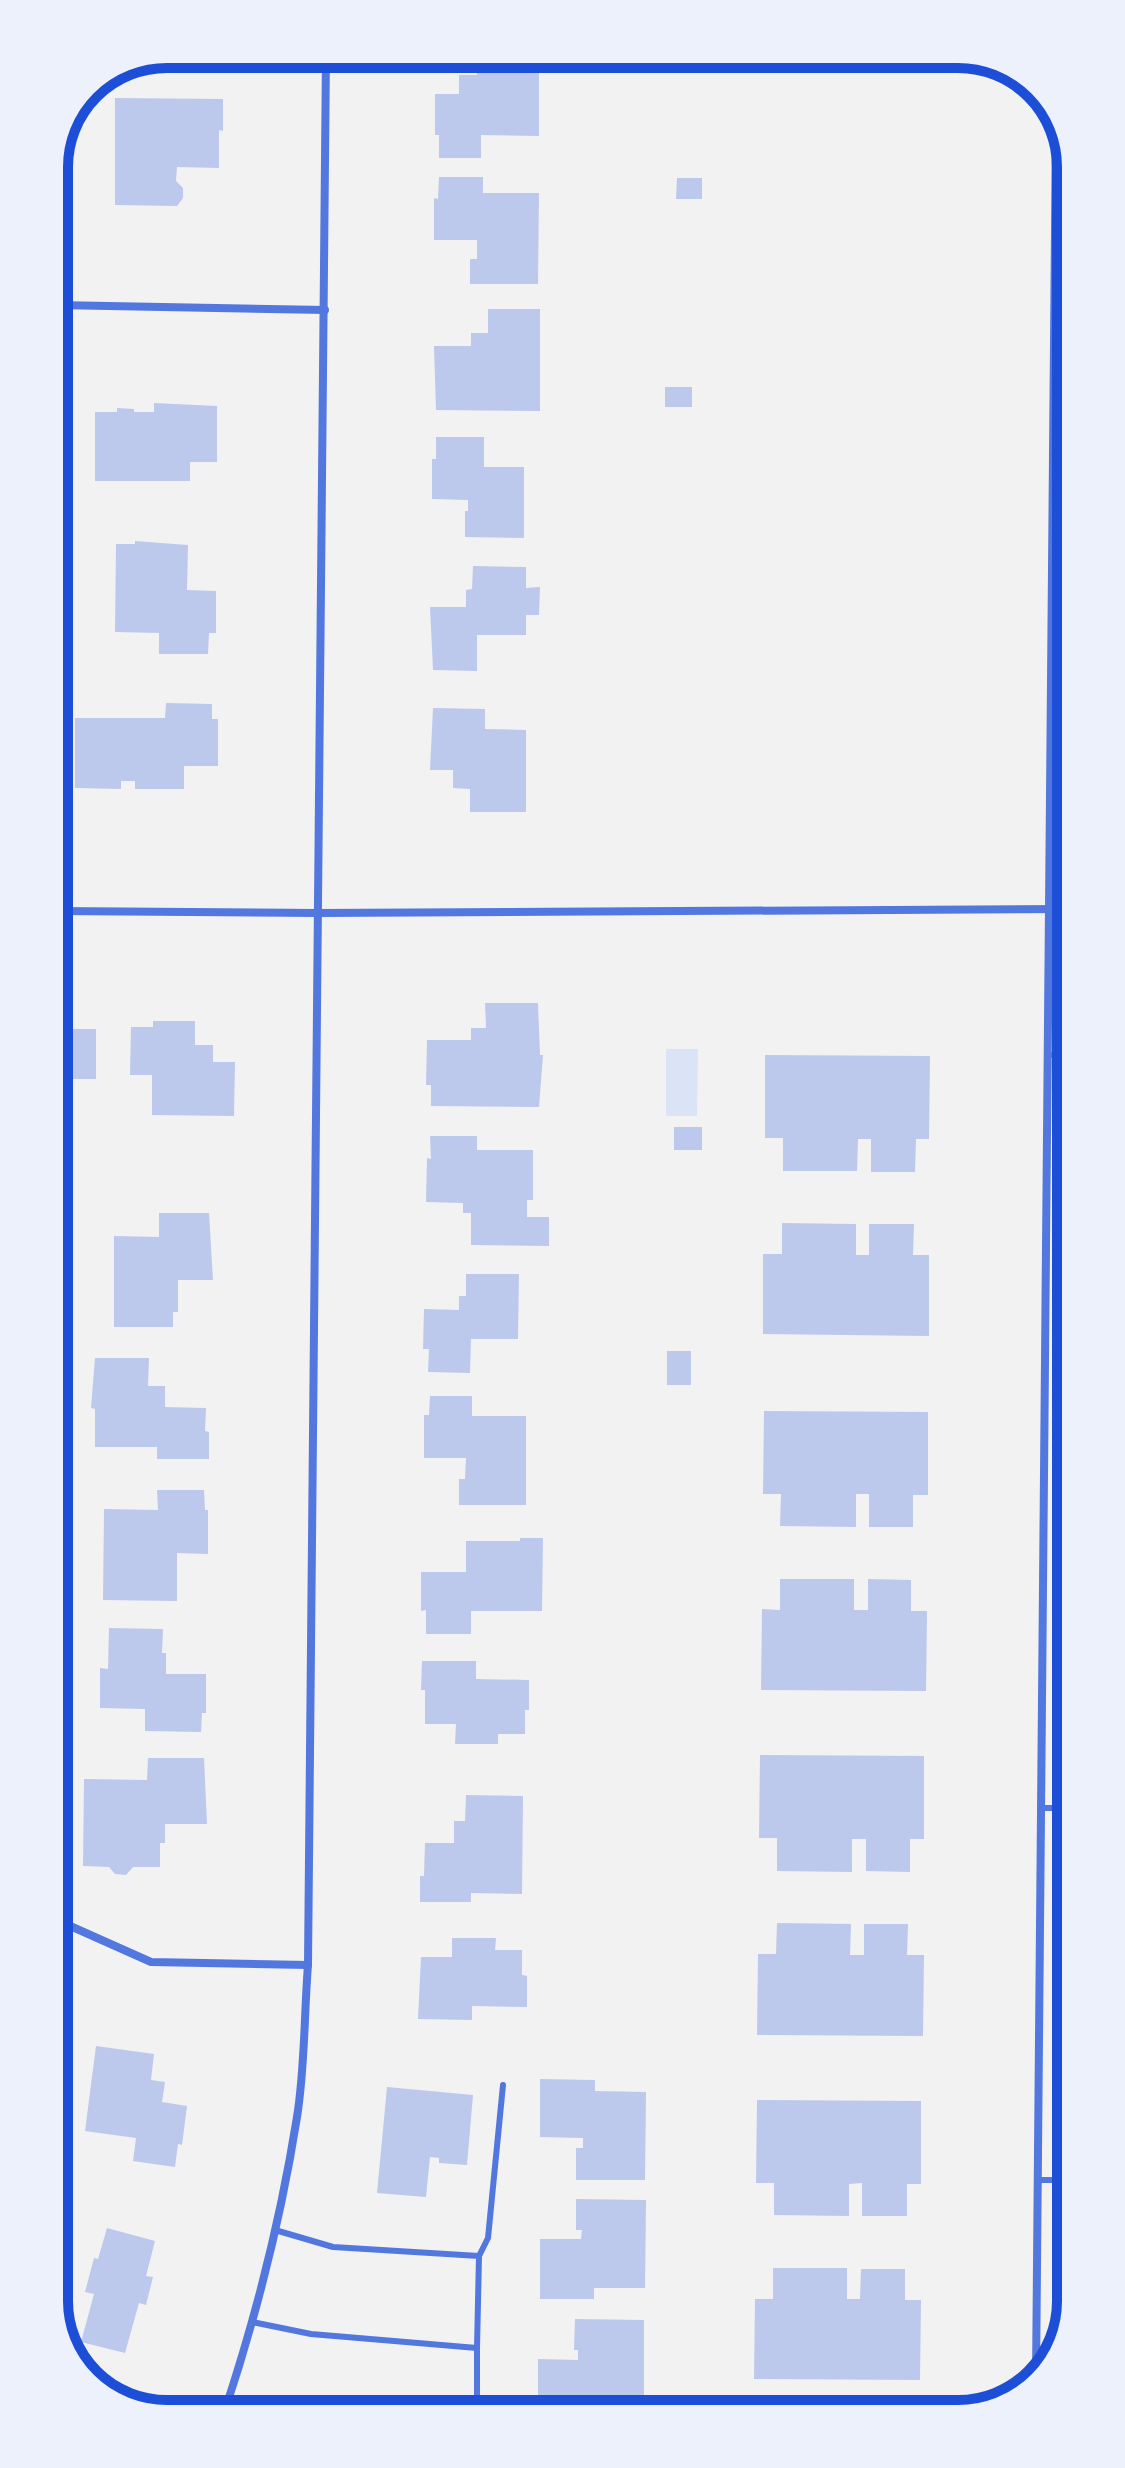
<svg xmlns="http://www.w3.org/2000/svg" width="1125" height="2468" viewBox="0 0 1125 2468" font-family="'Open Sans',sans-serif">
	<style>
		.green { fill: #dbe4f7 }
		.building { fill: #bdc9ec }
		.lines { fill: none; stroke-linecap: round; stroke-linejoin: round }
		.service { stroke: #5277de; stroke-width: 6 }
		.minor { stroke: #5277de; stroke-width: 8 }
		.rim { fill: none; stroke: #1d4ed8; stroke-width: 10 }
	</style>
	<rect width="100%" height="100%" fill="#f2f2f2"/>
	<polygon class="green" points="666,1049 698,1049 697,1116 666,1116"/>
	<g class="building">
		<polygon points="176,54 219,54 219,61 176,60"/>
		<polygon points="477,54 539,54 539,136 481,135 481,158 439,158 439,135 435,135 435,94 459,94 459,75 477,75"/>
		<polygon points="115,98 223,99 223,131 219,130 219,168 177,167 176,181 183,188 183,198 177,206 115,205"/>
		<polygon points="439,177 483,177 483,193 539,193 538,284 470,284 470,259 477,259 477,240 434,240 434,198 438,199"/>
		<polygon points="677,178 702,178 702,199 676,199"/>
		<polygon points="488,309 540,309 540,411 436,410 434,346 471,346 471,333 488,333"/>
		<rect x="665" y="387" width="27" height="20"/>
		<polygon points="154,403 217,406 217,462 190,462 190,481 95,481 95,412 117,412 117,408 134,409 134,412 154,412"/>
		<polygon points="436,437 484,437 484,467 524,467 524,538 465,537 465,511 468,511 468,500 432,499 432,459 436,459"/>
		<polygon points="135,541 188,545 187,590 216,591 216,633 209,633 208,654 159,654 159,633 115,632 116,544 135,544"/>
		<polygon points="473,566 526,567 526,588 540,587 539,615 526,615 526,635 477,635 477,671 433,670 430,607 466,607 466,590 472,589"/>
		<polygon points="166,703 212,704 212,719 218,719 218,766 184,766 184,789 135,789 135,781 121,781 121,789 75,788 75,718 165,718"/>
		<polygon points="433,708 485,709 485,729 526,730 526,812 470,812 470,789 453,788 453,770 430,770"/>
		<polygon points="485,1003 538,1003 540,1055 543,1055 539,1107 431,1106 431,1085 426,1085 427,1040 471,1040 471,1028 486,1028"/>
		<polygon points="153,1021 195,1021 195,1045 213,1045 213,1062 235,1062 234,1116 152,1115 152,1075 130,1075 131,1027 153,1027"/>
		<polygon points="57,1023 72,1024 71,1029 96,1029 96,1079 72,1079 71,1118 57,1118"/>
		<polygon points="765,1055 930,1056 929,1139 916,1139 915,1172 871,1172 871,1139 858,1139 857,1171 783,1171 783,1138 765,1138"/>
		<rect x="674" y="1127" width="28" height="23"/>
		<polygon points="430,1136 477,1136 477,1150 533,1150 533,1200 527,1200 527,1217 549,1217 549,1246 471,1245 471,1213 463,1213 463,1203 426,1202 427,1158 431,1159"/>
		<polygon points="159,1213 209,1213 213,1280 178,1280 178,1312 173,1312 173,1327 114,1327 114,1236 159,1237"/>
		<polygon points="782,1223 856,1224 856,1255 869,1255 869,1224 914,1224 913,1255 929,1255 929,1336 763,1334 763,1254 782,1254"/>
		<polygon points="466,1274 519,1274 518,1339 471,1339 470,1373 428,1372 429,1349 423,1349 424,1309 459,1310 459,1296 466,1296"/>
		<rect x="667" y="1351" width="24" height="34"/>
		<polygon points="95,1358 149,1358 148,1386 165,1386 165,1407 206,1408 205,1431 209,1432 209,1459 157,1459 157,1447 95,1447 95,1409 91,1408"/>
		<polygon points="430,1396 472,1396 472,1416 526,1416 526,1505 459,1505 459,1479 465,1479 466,1458 424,1458 424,1415 429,1415"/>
		<polygon points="764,1411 928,1412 928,1495 913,1495 913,1527 869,1527 869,1494 856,1494 856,1527 780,1526 781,1494 763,1494"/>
		<polygon points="157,1490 204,1490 205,1510 208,1510 208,1554 177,1553 177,1601 103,1600 104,1509 158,1510"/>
		<polygon points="520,1538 543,1538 542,1611 471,1611 471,1634 426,1634 426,1610 421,1611 421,1572 466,1572 466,1541 520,1541"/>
		<polygon points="780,1579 854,1579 854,1610 868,1610 868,1579 911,1580 911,1611 927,1611 926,1691 761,1690 762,1609 780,1610"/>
		<polygon points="109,1628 163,1629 162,1653 166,1653 166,1674 206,1674 206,1713 202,1713 201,1732 145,1731 145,1709 100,1708 100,1668 108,1669"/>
		<polygon points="422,1661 476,1661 476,1679 529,1680 529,1710 525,1710 525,1734 498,1734 498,1744 455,1744 456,1724 425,1724 425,1690 421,1690"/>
		<polygon points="760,1755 924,1756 924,1839 910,1839 910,1872 866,1871 866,1839 852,1839 852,1872 777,1871 777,1838 759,1838"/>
		<polygon points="148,1758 204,1758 207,1824 165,1824 165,1843 160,1843 160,1867 133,1867 126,1875 115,1874 109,1867 83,1866 84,1779 147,1780"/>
		<polygon points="466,1795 523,1796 522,1894 471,1893 471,1902 420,1902 420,1876 424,1876 425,1843 454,1843 454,1821 465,1821"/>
		<polygon points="777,1923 851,1924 850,1955 864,1955 864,1924 908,1924 907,1955 924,1955 923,2036 757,2035 758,1954 776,1954"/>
		<polygon points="452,1938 496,1938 495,1950 522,1950 522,1975 527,1976 527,2007 472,2006 472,2020 418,2019 421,1957 452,1957"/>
		<polygon points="96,2046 154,2054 151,2080 165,2082 162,2102 187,2106 182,2145 178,2144 175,2167 133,2161 136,2138 85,2131"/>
		<polygon points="540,2079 595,2080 595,2091 646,2092 645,2180 576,2180 576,2148 583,2148 583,2138 540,2137"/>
		<polygon points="387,2087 473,2095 467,2165 439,2163 439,2158 430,2157 426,2197 377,2193"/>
		<polygon points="757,2100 921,2101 921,2184 907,2184 907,2216 862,2216 862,2183 849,2184 849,2216 774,2215 774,2183 756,2183"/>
		<polygon points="576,2199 646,2200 645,2288 594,2288 594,2299 540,2299 540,2239 581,2239 582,2230 576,2230"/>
		<polygon points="107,2228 155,2241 146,2276 153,2277 146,2305 139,2303 125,2353 81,2342 94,2294 85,2292 94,2258 98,2259"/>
		<polygon points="773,2268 847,2268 847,2299 860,2299 861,2269 905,2269 905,2300 921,2300 920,2380 754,2379 755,2299 773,2299"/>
		<polygon points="575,2319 644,2320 644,2408 538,2411 538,2359 578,2360 578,2350 574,2350"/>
		<rect x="342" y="2403" width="48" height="9"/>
	</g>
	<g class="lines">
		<g class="service">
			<polyline points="1053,396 1066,396"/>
			<polyline points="1052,640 1066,640"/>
			<polyline points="1048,1055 1067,1055"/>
			<polyline points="1041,1808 1070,1808"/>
			<polyline points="1037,2180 1071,2180"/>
			<polyline points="479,2256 488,2238 503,2085"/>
			<polyline points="252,2322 311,2334 477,2348 479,2256 333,2247 275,2230"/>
			<polyline points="477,2348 477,2411"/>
		</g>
		<g class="minor">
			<polyline points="55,305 325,310"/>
			<polyline points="56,911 317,913 1067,909"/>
			<polyline points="59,1921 151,1962 308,1965"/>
			<polyline points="1036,2378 1056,117"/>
			<path d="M224 2413C256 2317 281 2218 297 2117 305 2068 304 2015 308 1965L326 54"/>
		</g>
	</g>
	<path d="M0 0H1125V2468H0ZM167 68H958A99 99 0 0 1 1057 167V2301A99 99 0 0 1 958 2400H167A99 99 0 0 1 68 2301V167A99 99 0 0 1 167 68Z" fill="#edf1fc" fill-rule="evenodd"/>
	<path class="rim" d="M167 68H958A99 99 0 0 1 1057 167V2301A99 99 0 0 1 958 2400H167A99 99 0 0 1 68 2301V167A99 99 0 0 1 167 68Z"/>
</svg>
